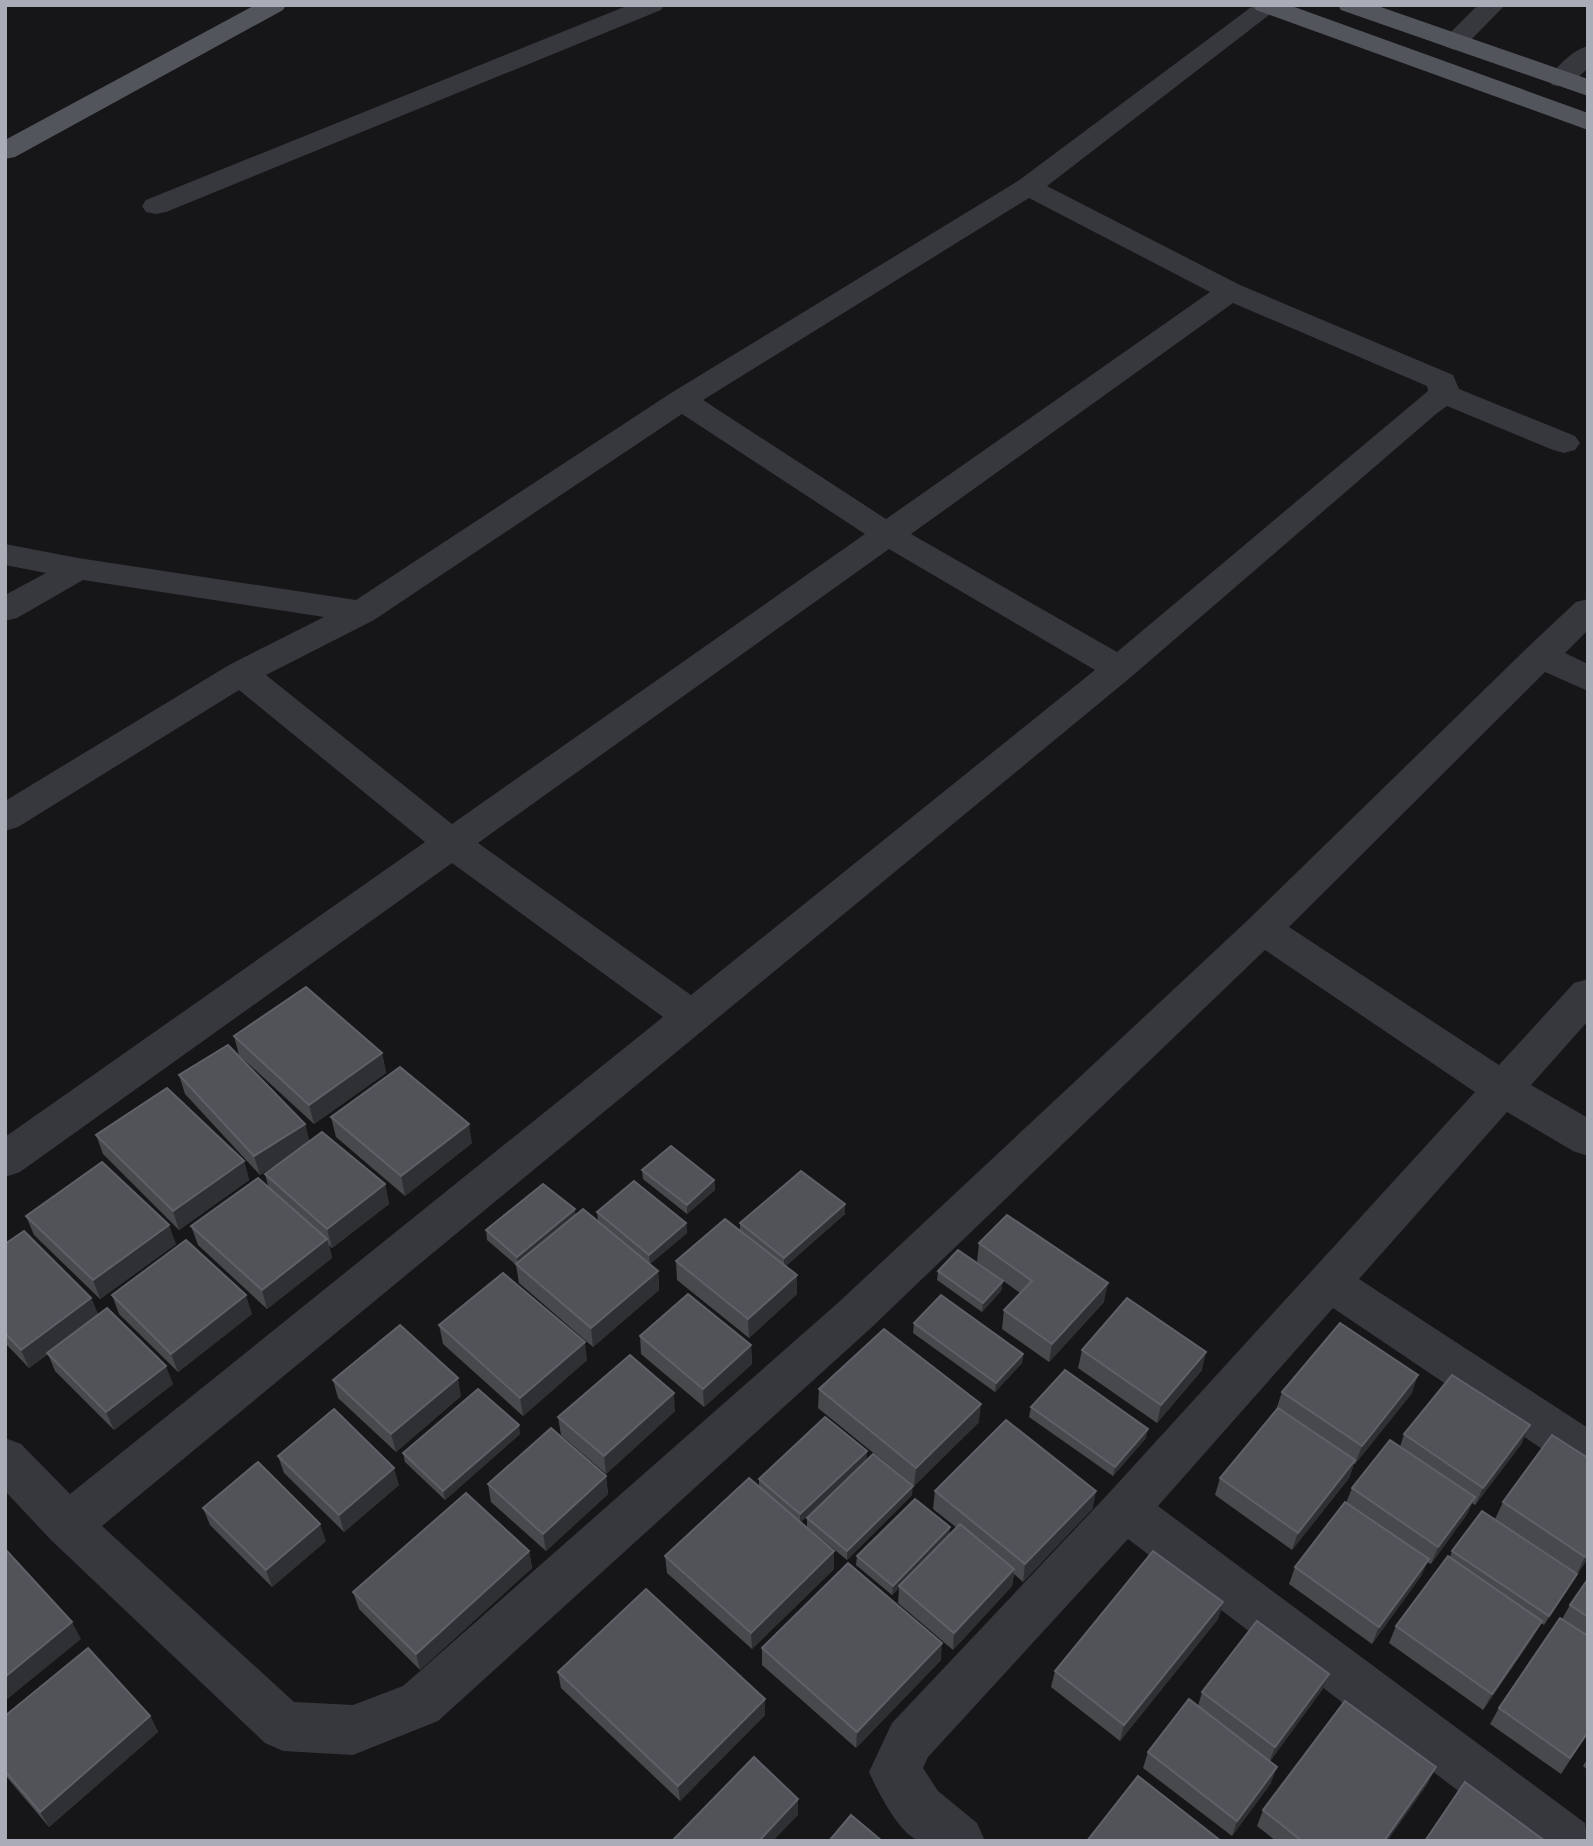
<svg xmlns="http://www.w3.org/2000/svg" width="1593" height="1846" viewBox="0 0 1593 1846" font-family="'Nunito Sans',sans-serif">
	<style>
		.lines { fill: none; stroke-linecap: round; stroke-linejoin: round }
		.minor { fill: #37383d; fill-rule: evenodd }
		.major { fill: #53555c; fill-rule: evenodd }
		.wall { fill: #47494d }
		.shaded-wall { fill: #2f3033 }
		.building { fill: #525359; stroke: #5f6168; stroke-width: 2 }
	</style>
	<rect width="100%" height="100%" fill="#161618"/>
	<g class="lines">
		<g class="minor">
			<polygon points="629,5 664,5 661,10 166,212 156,214 146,212 142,206 146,200"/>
			<path d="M1254 5H1282L1047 186 1240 285 1453 375 1459 389 1575 436 1580 443 1575 450 1564 453 1553 450 1447 406 1436 414 1131 677 102 1526 294 1702 353 1705 403 1686 840 1301 1249 919 1528 647 1576 602 1588 599V630L1565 653 1588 664V691L1545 672 1289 927 1499 1065 1574 983 1588 979V1021L1531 1085 1588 1118V1156L1573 1151 1507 1112 1359 1279 1588 1428V1475L1572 1469 1333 1308 1158 1506 1585 1823 1588 1841H1524L1128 1539 928 1757 923 1768 938 1791 977 1823 985 1841C967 1841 937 1845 920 1841 900 1836 877 1790 869 1772L892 1723 1108 1494 1475 1092 1265 950 872 1327 438 1721 353 1755 283 1751 265 1743 51 1540 5 1491V1438L21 1444 70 1494 663 1017 452 863 20 1172 5 1177V1137L425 842 239 690 18 827 5 831V801L229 665 324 617 83 580 17 618 5 621V595L46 573 5 565V544L78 558 356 600 671 393 1018 181ZM1029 198 1210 292 886 519 703 400ZM1233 303 1427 386 1428 391 1117 652 911 534ZM682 414 865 534 452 824 266 675 374 620ZM889 549 1095 670 691 995 478 843Z"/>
			<polygon points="1478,5 1505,5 1464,47 1455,50 1446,47 1442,42 1446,37"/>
			<path d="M1588 46V68C1576 79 1569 89 1552 85L1548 79C1557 66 1573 50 1588 46Z"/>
		</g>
		<g class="major">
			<polygon points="255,5 286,5 283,10 15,157 5,159 5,140"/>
			<polygon points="1253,5 1289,5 1588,113 1588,130 1256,10"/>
			<polygon points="1338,5 1375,5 1588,79 1588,96 1341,10"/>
		</g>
	</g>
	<g class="wall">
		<polygon points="234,1036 382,1053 386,1073 314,1124 239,1055"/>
		<polygon points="179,1075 305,1124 309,1141 385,1184 389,1204 332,1248 329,1245 332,1258 267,1309 198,1245 191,1226 269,1189 265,1174 286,1158 260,1175 185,1094"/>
		<polygon points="331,1117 472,1143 405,1196 336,1137"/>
		<polygon points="96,1135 244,1161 249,1180 179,1230 103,1154"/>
		<polygon points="642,1170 714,1180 715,1190 687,1214 643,1179"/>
		<polygon points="575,1209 575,1215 598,1221 597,1212 686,1223 687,1233 650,1264 658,1271 659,1290 593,1347 519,1283 516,1265 487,1240 486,1230"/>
		<polygon points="845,1214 785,1266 797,1294 749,1338 677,1280 676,1261 740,1231 740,1223"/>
		<polygon points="26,1216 176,1244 100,1299 34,1235"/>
		<polygon points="979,1243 1104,1302 1049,1362 1002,1329 1004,1310 1020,1293 977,1262"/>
		<polygon points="5,1244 91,1298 98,1315 173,1384 114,1430 55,1371 48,1354 29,1368 5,1343"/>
		<polygon points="938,1271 1003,1281 1001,1291 982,1312 937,1280"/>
		<polygon points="112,1295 252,1314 178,1372 119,1314"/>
		<polygon points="914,1323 1023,1354 1022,1363 995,1392 913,1333"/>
		<polygon points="439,1325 587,1360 523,1416 443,1344"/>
		<polygon points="640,1336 751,1345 752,1364 704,1407 641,1354"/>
		<polygon points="1082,1350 1202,1370 1157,1423 1078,1368"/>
		<polygon points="333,1380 461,1396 396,1452 338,1398"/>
		<polygon points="819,1389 979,1422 914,1486 818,1408"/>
		<polygon points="1282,1392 1412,1393 1355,1464 1354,1464 1349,1478 1292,1550 1215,1495 1220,1478 1276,1410"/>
		<polygon points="1031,1407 1146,1438 1113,1476 1029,1417"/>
		<polygon points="675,1411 606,1474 561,1435 558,1417"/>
		<polygon points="520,1434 445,1500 405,1462 403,1453"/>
		<polygon points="1404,1434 1522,1443 1475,1505 1472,1503 1467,1514 1431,1564 1427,1562 1421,1576 1372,1644 1289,1584 1295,1567 1346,1503 1352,1488 1400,1447"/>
		<polygon points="867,1451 866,1460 801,1522 834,1551 834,1569 752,1649 667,1573 665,1556 759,1486 759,1479"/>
		<polygon points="278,1456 399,1485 344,1532 284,1473"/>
		<polygon points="1588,1458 1588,1558 1544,1625 1541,1623 1533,1637 1483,1710 1389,1643 1396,1626 1450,1557 1452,1551 1495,1519 1503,1502"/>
		<polygon points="606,1476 608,1494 546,1551 491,1502 488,1484"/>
		<polygon points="935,1491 1093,1508 1023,1582 1014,1574 1012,1586 953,1650 898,1603 899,1588 892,1595 856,1565 857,1556 949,1536 957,1528 933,1509"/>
		<polygon points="912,1495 847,1560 807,1527 807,1518"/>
		<polygon points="203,1508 326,1541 272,1587 210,1525"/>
		<polygon points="529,1551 532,1568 420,1670 359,1609 353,1592"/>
		<polygon points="1588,1579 1588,1733 1561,1774 1490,1724 1499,1708 1562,1619 1570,1605"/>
		<polygon points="1223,1602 1218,1619 1120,1741 1051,1687 1055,1671"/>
		<polygon points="762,1648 941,1660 856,1748 762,1665"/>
		<polygon points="558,1672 765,1699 765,1715 680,1801 561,1688"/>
		<polygon points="1329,1674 1322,1690 1270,1761 1271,1783 1232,1836 1143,1768 1148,1752 1198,1706 1202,1692"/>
		<polygon points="5,1716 150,1716 158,1732 49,1827 5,1775"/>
		<polygon points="1588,1758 1588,1770 1583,1766"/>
		<polygon points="1428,1783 1387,1841 1276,1841 1257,1826 1263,1810"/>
	</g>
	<g class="shaded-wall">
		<polygon points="382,1053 386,1073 314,1124 309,1105"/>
		<polygon points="305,1124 310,1143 260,1175 254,1156"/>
		<polygon points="469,1124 472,1143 405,1196 401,1176"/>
		<polygon points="244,1161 249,1180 179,1230 173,1211"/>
		<polygon points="714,1180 715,1190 687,1214 687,1205"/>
		<polygon points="385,1184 389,1204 332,1248 327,1229"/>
		<polygon points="845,1204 845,1214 784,1268 784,1258"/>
		<polygon points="575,1209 576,1219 518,1267 517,1257"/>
		<polygon points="686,1223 687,1233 650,1264 649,1255"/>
		<polygon points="169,1225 176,1244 100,1299 93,1280"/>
		<polygon points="327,1239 332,1258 267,1309 262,1290"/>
		<polygon points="658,1271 659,1290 593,1347 591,1328"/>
		<polygon points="797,1275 797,1294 749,1338 748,1319"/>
		<polygon points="1003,1281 1001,1291 982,1312 983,1303"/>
		<polygon points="1108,1283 1104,1302 1049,1362 1052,1344"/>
		<polygon points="246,1295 252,1314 178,1372 171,1354"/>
		<polygon points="91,1298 99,1316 29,1368 21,1350"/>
		<polygon points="585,1342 587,1360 523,1416 520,1398"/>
		<polygon points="751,1345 752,1364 704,1407 703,1389"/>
		<polygon points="1206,1352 1202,1370 1157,1423 1161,1405"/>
		<polygon points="1023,1354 1022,1363 995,1392 996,1383"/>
		<polygon points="166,1366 173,1384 114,1430 106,1412"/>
		<polygon points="1418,1375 1412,1393 1355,1464 1362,1446"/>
		<polygon points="458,1378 461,1396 396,1452 391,1434"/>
		<polygon points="674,1393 675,1411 606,1474 604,1456"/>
		<polygon points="981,1404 979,1422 914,1486 916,1468"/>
		<polygon points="519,1425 520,1434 445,1500 443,1491"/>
		<polygon points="1530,1425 1522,1443 1475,1505 1483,1488"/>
		<polygon points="1148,1429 1146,1438 1113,1476 1115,1467"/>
		<polygon points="867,1451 866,1460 800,1523 800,1514"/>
		<polygon points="1355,1460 1349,1478 1292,1550 1298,1533"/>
		<polygon points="394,1468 399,1485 344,1532 339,1515"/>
		<polygon points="606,1476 608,1494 546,1551 543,1534"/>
		<polygon points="913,1486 912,1495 847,1560 847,1551"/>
		<polygon points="1096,1491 1093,1508 1023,1582 1025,1564"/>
		<polygon points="1475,1497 1467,1514 1431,1564 1438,1547"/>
		<polygon points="320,1524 326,1541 272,1587 266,1570"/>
		<polygon points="950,1527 949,1536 892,1595 893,1586"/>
		<polygon points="529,1551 532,1568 420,1670 416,1654"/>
		<polygon points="834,1551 834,1569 752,1649 751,1633"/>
		<polygon points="1588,1554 1588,1558 1576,1575 1585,1557"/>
		<polygon points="1429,1559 1421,1576 1372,1644 1379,1627"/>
		<polygon points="1014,1569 1012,1586 953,1650 954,1633"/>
		<polygon points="1577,1574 1572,1583 1544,1625 1549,1616"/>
		<polygon points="1223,1602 1218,1619 1120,1741 1124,1725"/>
		<polygon points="1542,1621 1533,1637 1483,1710 1492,1694"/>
		<polygon points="72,1622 81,1639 5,1701 5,1677"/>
		<polygon points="942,1643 941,1660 856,1748 857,1732"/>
		<polygon points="1329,1674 1322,1690 1269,1763 1275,1747"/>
		<polygon points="765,1699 765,1715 680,1801 678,1786"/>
		<polygon points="150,1716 158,1732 49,1827 40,1812"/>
		<polygon points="1277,1767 1271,1783 1232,1836 1237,1821"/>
		<polygon points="1436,1767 1428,1783 1387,1841 1384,1841"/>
		<polygon points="798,1799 798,1815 773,1841 759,1841"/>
	</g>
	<g class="building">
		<polygon points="306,987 382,1053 309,1105 234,1036"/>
		<polygon points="228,1045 305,1124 254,1156 179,1075"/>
		<polygon points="400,1067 469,1124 401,1176 331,1117"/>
		<polygon points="167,1088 244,1161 173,1211 96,1135"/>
		<polygon points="322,1132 385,1184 327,1229 265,1174"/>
		<polygon points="671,1146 714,1180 687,1205 642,1170"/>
		<polygon points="102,1162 169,1225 93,1280 26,1216"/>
		<polygon points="801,1171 845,1204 784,1258 740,1223"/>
		<polygon points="258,1178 327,1239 262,1290 191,1226"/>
		<polygon points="634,1181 686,1223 649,1255 597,1212"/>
		<polygon points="543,1184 575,1209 517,1257 486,1230"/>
		<polygon points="583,1209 658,1271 591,1328 516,1264"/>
		<polygon points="1007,1215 1108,1283 1052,1344 1004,1310 1032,1281 979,1243"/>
		<polygon points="725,1219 797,1275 748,1319 676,1261"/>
		<polygon points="24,1231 91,1298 21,1350 5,1333 5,1244"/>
		<polygon points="186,1240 246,1295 171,1354 112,1295"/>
		<polygon points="958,1250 1003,1281 983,1303 938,1271"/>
		<polygon points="503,1273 585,1342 520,1398 439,1325"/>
		<polygon points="688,1294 751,1345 703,1389 640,1336"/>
		<polygon points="941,1295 1023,1354 996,1383 914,1323"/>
		<polygon points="1127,1298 1206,1352 1161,1405 1082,1350"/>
		<polygon points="107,1308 166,1366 106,1412 47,1353"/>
		<polygon points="1340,1323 1418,1375 1362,1446 1282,1392"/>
		<polygon points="400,1325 458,1378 391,1434 333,1380"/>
		<polygon points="884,1329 981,1404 916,1468 819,1389"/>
		<polygon points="630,1355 674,1393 604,1456 558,1417"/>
		<polygon points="1065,1370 1148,1429 1115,1467 1031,1407"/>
		<polygon points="1452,1375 1530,1425 1483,1488 1404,1434"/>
		<polygon points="478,1389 519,1425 443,1491 403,1453"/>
		<polygon points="1278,1408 1355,1460 1298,1533 1220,1478"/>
		<polygon points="334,1409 394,1468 339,1515 278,1456"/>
		<polygon points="825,1417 867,1451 800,1514 759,1479"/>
		<polygon points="1006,1420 1096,1491 1025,1564 935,1491"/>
		<polygon points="551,1428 606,1476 543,1534 488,1484"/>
		<polygon points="1552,1435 1588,1458 1588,1554 1585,1557 1503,1502"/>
		<polygon points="1390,1440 1475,1497 1438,1547 1352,1488"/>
		<polygon points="873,1454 913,1486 847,1551 807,1518"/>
		<polygon points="258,1462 320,1524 266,1570 203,1508"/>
		<polygon points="749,1478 834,1551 751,1633 665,1556"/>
		<polygon points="466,1493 529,1551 416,1654 353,1592"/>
		<polygon points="915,1499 950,1527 893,1586 857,1556"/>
		<polygon points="1345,1502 1429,1559 1379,1627 1295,1567"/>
		<polygon points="1482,1511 1577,1574 1549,1616 1452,1551"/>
		<polygon points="960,1524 1014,1569 954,1633 899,1586"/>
		<polygon points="5,1549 72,1622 5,1677"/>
		<polygon points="1153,1551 1223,1602 1124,1725 1055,1671"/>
		<polygon points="1448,1556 1542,1621 1492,1694 1396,1626"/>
		<polygon points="848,1563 942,1643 857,1732 762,1648"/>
		<polygon points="1588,1579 1588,1617 1570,1605"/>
		<polygon points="646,1589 765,1699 678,1786 558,1672"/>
		<polygon points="1560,1618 1588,1636 1588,1732 1570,1758 1499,1708"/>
		<polygon points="1257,1621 1329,1674 1275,1747 1202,1692"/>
		<polygon points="88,1648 150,1716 40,1812 5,1771 5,1716"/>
		<polygon points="1189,1699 1277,1767 1237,1821 1148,1752"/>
		<polygon points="1345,1701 1436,1767 1384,1841 1302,1841 1263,1810"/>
		<polygon points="754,1757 798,1799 759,1841 672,1841"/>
		<polygon points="1138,1776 1221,1841 1087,1841"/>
		<polygon points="1465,1782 1545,1841 1425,1841"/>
		<polygon points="851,1815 882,1841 829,1841"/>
	</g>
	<rect width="1593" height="1846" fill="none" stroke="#a8adb8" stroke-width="14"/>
</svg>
